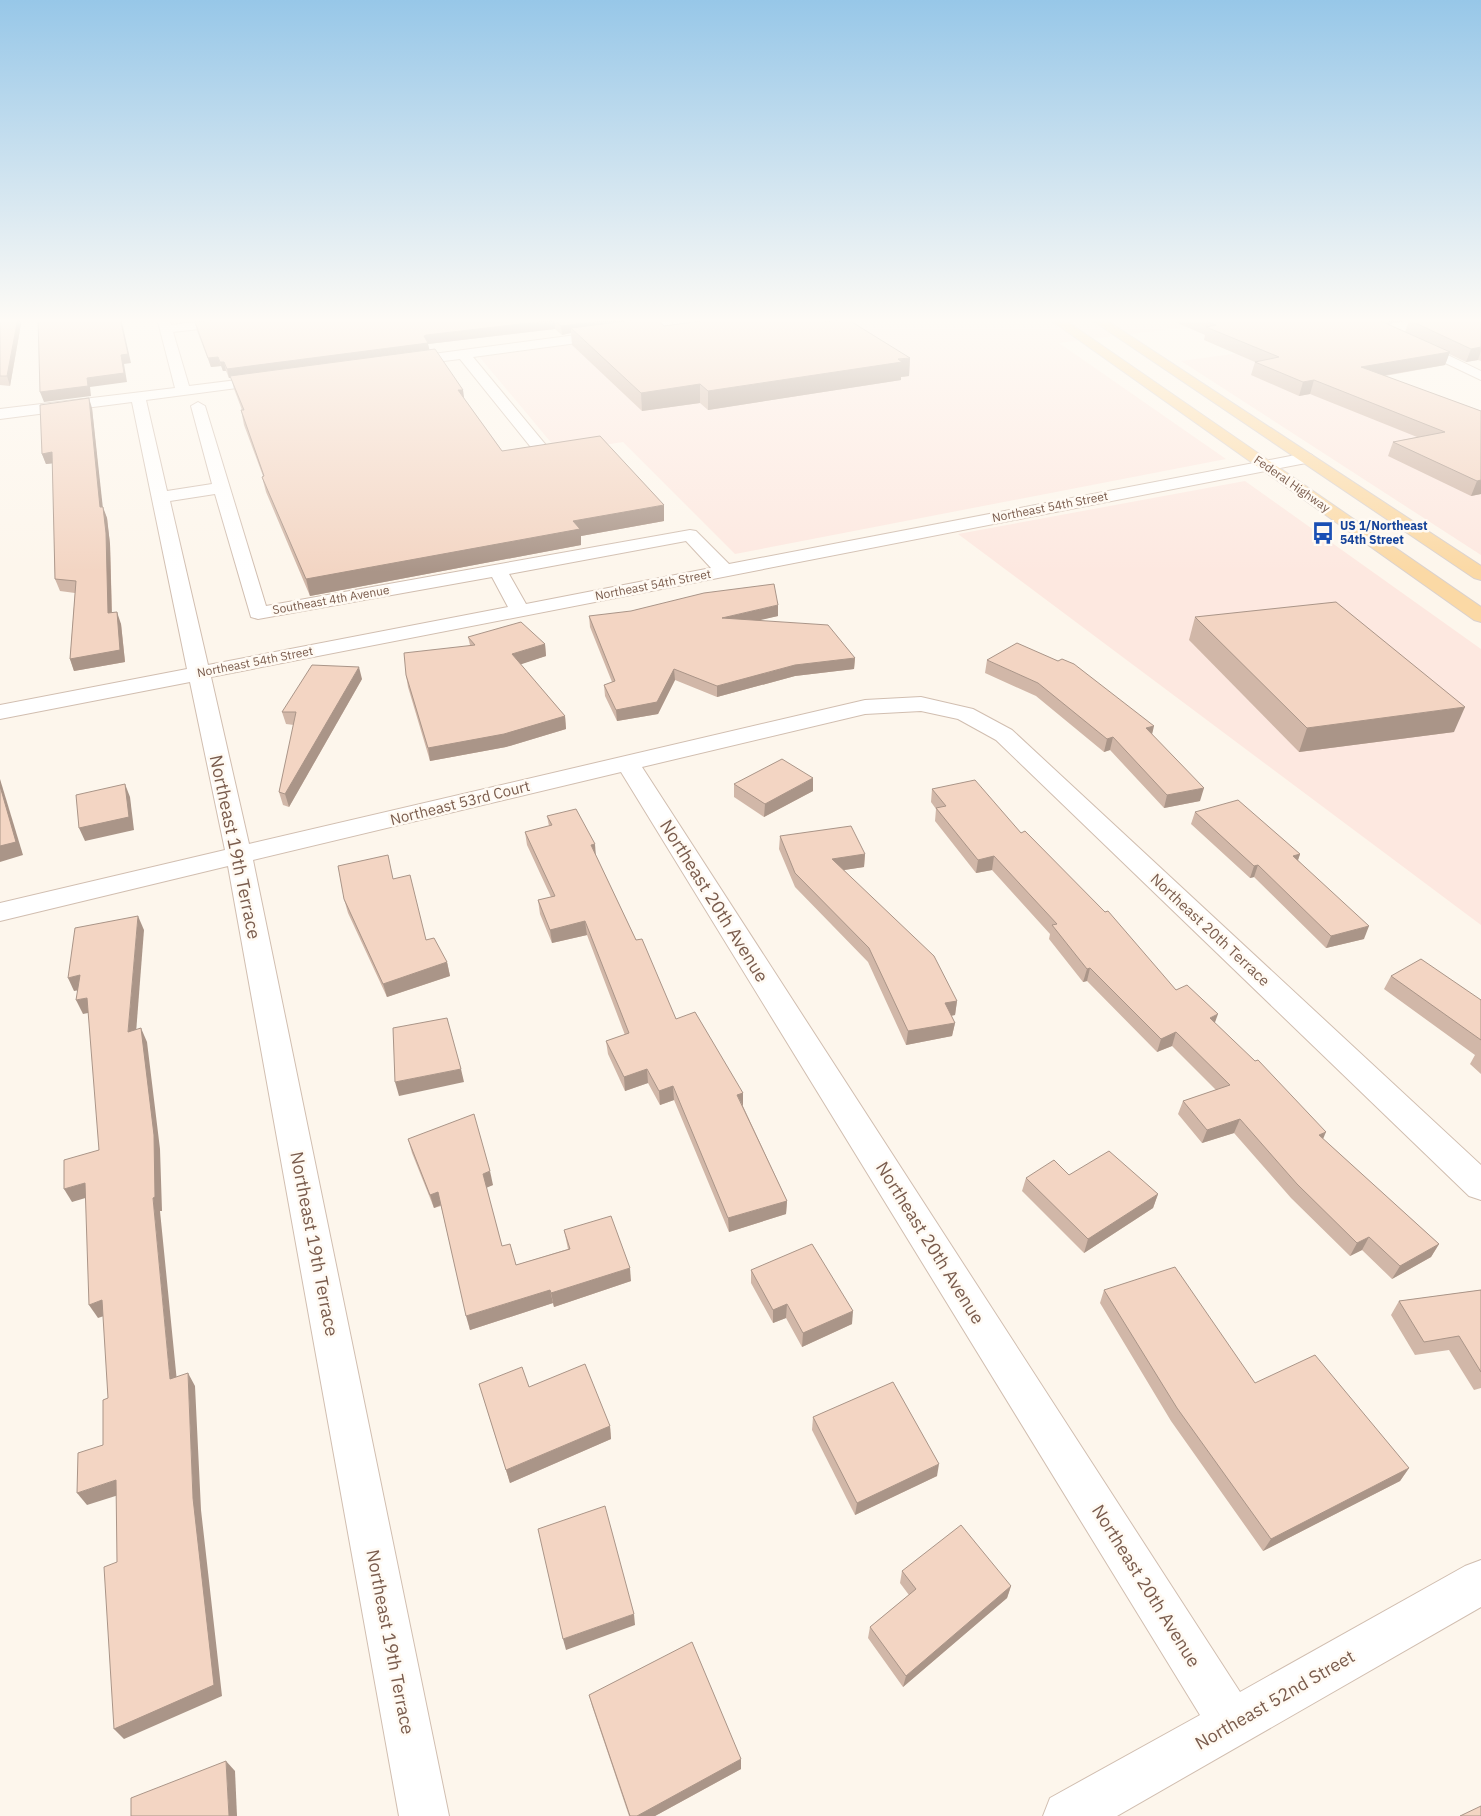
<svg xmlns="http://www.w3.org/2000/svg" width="1481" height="1816" viewBox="0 0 1481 1816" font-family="'IBM Plex Sans',sans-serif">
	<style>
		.commercial { fill: #fde8e0 }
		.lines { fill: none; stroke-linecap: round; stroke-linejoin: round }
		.minor-casing { stroke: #d1beb0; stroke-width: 2 }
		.major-casing { stroke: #dad1cd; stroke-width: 2 }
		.minor { fill: #fff; fill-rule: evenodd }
		.major { fill: #fbd9a5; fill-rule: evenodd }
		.wall { fill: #d1b7a8; fill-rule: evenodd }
		.shaded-wall { fill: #aa9588 }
		.building { fill: #f3d5c3; stroke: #aa9588 }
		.labels { text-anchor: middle; stroke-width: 5; stroke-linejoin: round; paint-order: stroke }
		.far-street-label { font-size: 12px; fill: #7a5c4d; stroke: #fffaf3 }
		.far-transit-label { font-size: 12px; font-weight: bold; fill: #164399; stroke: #fffaf3; text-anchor: start }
		.street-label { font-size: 15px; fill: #7a5c4d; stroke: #fffaf3 }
		.near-street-label { font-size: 18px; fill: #7a5c4d; stroke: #fffaf3 }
	</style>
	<rect width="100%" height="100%" fill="#fdf6ec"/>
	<g class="commercial">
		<polygon points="677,318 1238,318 1243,320 1059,343 1226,459 735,554 623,442 559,452 477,354 664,331 683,323"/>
		<polygon points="1299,345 1481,422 1481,555 1181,361"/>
		<polygon points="1245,481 1481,649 1481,925 958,534"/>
	</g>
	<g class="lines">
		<defs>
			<g id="minor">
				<path d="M157 318H169L171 325 229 318H266L260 322 173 332 189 386 269 376 276 380 274 383 146 400 167 491 212 484 191 406 198 402 205 406 266 606 690 530 696 531 729 564 1306 453 1312 455 1314 458 1312 461 1306 463 211 677 249 844 865 700 921 697 973 709 1012 730 1481 1165V1200L1469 1196 996 740 958 719 921 711 865 714 642 767 1240 1692 1465 1566 1481 1560V1607L1117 1816H1043L1050 1798 1200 1715 621 772 253 860 449 1816H399L228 866 0 921V903L225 850 190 682 0 719V705L187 669 132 402 0 419V409L175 388ZM215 494 251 617 258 619 492 577 508 607 208 665 170 501ZM686 541 711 568 526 604 509 574Z"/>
				<polygon points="659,318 671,318 672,325 671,328 652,333 473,357 550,450 552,453 544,458 538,456 460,359 403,366 396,362 403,358 651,325 659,323"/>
				<polygon points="1355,318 1371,318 1481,371 1481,380 1357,321"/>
			</g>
			<g id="major">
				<polygon points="1048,318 1062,318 1481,607 1481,622 1474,620"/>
				<polygon points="1089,318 1103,318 1481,566 1481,580 1474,578"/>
			</g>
		</defs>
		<use href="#minor" class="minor-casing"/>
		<use href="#major" class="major-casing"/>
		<use href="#minor" class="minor"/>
		<use href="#major" class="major"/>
	</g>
	<g class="wall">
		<polygon points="0,318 22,318 10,386 0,385"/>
		<path d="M1166 318H1481V361L1478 360 1466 362 1449 354 1445 365 1385 376 1481 411V494L1471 496 1388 456 1393 442 1417 437 1310 394 1299 396 1251 375 1255 362 1204 340 1205 335ZM1404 321H1409L1405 332 1388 324Z"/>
		<polygon points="642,319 664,326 826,322 910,358 909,376 901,377 901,380 708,410 700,403 642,411 572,345 571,333 562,335 555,329 428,344 429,350 502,451 664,521 581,536 581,545 310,596 266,492 262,477 263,476 244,425 241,410 242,410 234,389 231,378 229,378 226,371 223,371 221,366 211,367 197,331 195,322"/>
		<polygon points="92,408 102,507 107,518 110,544 112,613 121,624 125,662 74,671 70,659 75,593 60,591 55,579 53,463 46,464 42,454"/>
		<polygon points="589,616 778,616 758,620 855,658 854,669 795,676 717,697 675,680 658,714 617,721 605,696 604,685 612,682 590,627"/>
		<polygon points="1195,617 1454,732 1299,752 1189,640"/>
		<polygon points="468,637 545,644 546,656 520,664 565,716 566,729 506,747 430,761 408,687 406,675 470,645"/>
		<polygon points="987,660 1152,734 1200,801 1164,808 1110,750 1104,752 1036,696 985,673"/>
		<polygon points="362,679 289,807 283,805 279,792 294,725 286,724 282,712"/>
		<polygon points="734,784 813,791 764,817 734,797"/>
		<polygon points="932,789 1021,833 1176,990 1215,1023 1323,1139 1439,1244 1431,1257 1392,1279 1362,1250 1350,1256 1291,1198 1234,1133 1202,1143 1178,1114 1183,1101 1216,1090 1172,1046 1157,1052 1087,981 1083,982 1049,939 1050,934 992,870 976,873 935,821 936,809 931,802"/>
		<polygon points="1195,812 1300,854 1298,860 1364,939 1326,948 1254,877 1250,878 1191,824"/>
		<polygon points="547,816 596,856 636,940 676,1019 743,1093 743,1106 787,1201 786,1214 729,1232 674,1100 660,1105 648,1083 625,1091 608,1054 606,1041 625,1035 587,935 552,943 540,914 538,900 551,897 527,845 525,832 549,826"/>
		<polygon points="780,836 865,854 864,867 844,870 957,1001 955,1015 951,1016 955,1023 952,1036 906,1045 868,962 795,887 779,849"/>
		<polygon points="393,879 426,940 447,962 450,976 387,997 348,913 344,899"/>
		<polygon points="1391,976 1481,1000 1481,1074 1470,1064 1475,1055 1384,989"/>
		<polygon points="408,1139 493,1185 486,1187 502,1246 516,1265 568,1249 564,1230 631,1281 554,1307 553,1303 470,1330 441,1206 434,1208 412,1153"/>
		<polygon points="1069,1175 1158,1194 1153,1208 1084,1253 1022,1191 1026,1178"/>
		<polygon points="751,1270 852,1324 802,1347 786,1318 773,1323 751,1283"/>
		<polygon points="1104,1290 1255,1383 1409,1468 1400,1481 1263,1551 1171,1421 1100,1303"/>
		<polygon points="1481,1290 1481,1388 1474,1390 1449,1350 1415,1355 1391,1315 1399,1301"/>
		<polygon points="479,1384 529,1387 610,1426 611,1439 510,1483"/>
		<polygon points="813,1417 937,1476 855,1515 812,1430"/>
		<polygon points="902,1571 1011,1586 1007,1598 903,1687 868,1638 870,1627 909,1595 900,1583"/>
		<polygon points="589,1695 741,1769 655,1816 629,1816 592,1706"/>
	</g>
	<g class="shaded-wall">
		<polygon points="18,318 22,318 10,386 7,376"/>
		<polygon points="120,318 121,318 131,363 124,364 127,382 90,387 91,396 44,402 40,392 87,378 121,355"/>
		<polygon points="192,318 215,318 193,320"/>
		<polygon points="625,318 642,318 642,324 571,328 571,333 562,335 561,326"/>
		<polygon points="1389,318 1426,318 1387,324"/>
		<polygon points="555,320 555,329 428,344 430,352 229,378 227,369 426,335"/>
		<polygon points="1481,347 1481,351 1478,360 1466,362 1471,349"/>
		<polygon points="1450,352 1445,365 1357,380 1361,367"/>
		<polygon points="218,357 221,366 211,367 208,358"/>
		<polygon points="910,358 909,376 901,377 901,380 708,410 708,391"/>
		<polygon points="220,362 224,362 226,371 223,371"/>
		<polygon points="1314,380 1310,394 1299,396 1303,382"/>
		<polygon points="700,384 700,403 642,411 641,393"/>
		<polygon points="458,390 463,390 465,404"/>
		<polygon points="89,398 92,408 104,518 100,507"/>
		<polygon points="52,452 56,463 46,464 42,454"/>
		<polygon points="1481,480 1481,494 1471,496 1477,481"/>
		<polygon points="664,505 664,521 581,536 581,545 310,596 306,579 573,521"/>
		<polygon points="103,507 107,518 110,544 112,625 108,613"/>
		<polygon points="778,605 778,616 722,629 722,618"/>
		<polygon points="117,612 121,624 125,662 74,671 70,659"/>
		<polygon points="545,644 546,656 513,667 512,654"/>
		<polygon points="855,658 854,669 795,676 717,697 717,686 795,665"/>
		<polygon points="359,667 362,679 289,807 285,794"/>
		<polygon points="674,669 675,680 658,714 617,721 616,710"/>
		<polygon points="1465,707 1454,732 1299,752 1307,728"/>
		<polygon points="565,716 566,729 506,747 430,761 428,748"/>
		<polygon points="1154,726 1151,739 1146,728"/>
		<polygon points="1113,737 1110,750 1104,752 1107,739"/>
		<polygon points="813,778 813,791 764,817 765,804"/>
		<polygon points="0,779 23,855 0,862"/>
		<polygon points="125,784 130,797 134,830 85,841 79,828"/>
		<polygon points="1204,788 1200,801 1164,808 1167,795"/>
		<polygon points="595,844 596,857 591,845"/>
		<polygon points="865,854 864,867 831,872 832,859"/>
		<polygon points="1300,854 1296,866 1293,856"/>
		<polygon points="994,856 992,870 976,873 978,860"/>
		<polygon points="1258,865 1254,877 1250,878 1254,866"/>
		<polygon points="138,916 144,930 135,1046 128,1032"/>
		<polygon points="585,921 587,935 552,943 550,930"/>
		<polygon points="1369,926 1364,939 1326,948 1331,936"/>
		<polygon points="447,962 450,976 387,997 383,984"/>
		<polygon points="1090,968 1087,981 1083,982 1087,969"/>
		<polygon points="80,975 86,989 74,991 68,978"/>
		<polygon points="87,998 93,1012 83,1014 76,1000"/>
		<polygon points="957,1001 955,1015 943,1017 945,1003"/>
		<polygon points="1218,1014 1213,1028 1210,1018"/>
		<polygon points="955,1023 952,1036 906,1045 908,1031"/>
		<polygon points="141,1028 147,1042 160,1149 162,1211 160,1211 178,1392 170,1379 153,1198"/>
		<polygon points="1176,1032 1172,1046 1157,1052 1161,1039"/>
		<polygon points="461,1069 464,1082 399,1096 395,1082"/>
		<polygon points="647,1069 648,1083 625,1091 624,1077"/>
		<polygon points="673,1086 674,1100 660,1105 659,1091"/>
		<polygon points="743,1093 743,1106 737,1095"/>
		<polygon points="1240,1119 1234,1133 1202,1143 1207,1130"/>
		<polygon points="1326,1132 1320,1146 1319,1135"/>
		<polygon points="490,1171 493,1185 486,1188 483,1174"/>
		<polygon points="85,1183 92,1196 72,1202 64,1189"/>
		<polygon points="438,1192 441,1205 434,1208 430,1195"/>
		<polygon points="1158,1194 1153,1208 1084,1253 1088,1239"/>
		<polygon points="787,1201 786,1214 729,1232 728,1218"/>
		<polygon points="1369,1237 1362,1250 1350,1256 1357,1243"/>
		<polygon points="1439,1244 1431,1257 1392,1279 1400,1266"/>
		<polygon points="630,1268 631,1281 554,1307 551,1293"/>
		<polygon points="550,1290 553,1303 470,1330 466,1316"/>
		<polygon points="102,1300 110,1314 98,1318 89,1305"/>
		<polygon points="787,1304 786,1318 773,1323 773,1310"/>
		<polygon points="853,1311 852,1324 802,1347 803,1333"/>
		<polygon points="188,1373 195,1386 201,1510 222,1696 124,1739 114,1729 193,1498"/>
		<polygon points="610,1426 611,1439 510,1483 506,1470"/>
		<polygon points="939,1464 937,1476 855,1515 857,1503"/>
		<polygon points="1409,1468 1400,1481 1263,1551 1271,1539"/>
		<polygon points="116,1480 125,1493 87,1505 77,1493"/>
		<polygon points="1011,1586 1007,1598 903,1687 906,1676"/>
		<polygon points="634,1614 635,1625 566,1650 563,1639"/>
		<polygon points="741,1759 741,1769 655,1816 637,1816"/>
		<polygon points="226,1761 235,1771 237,1816 229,1816"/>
	</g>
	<g class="building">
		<polygon points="0,318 18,318 7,376 0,376"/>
		<polygon points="38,318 120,318 128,354 121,355 124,373 87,378 88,386 40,392"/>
		<polygon points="235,318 625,318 561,326 555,320 426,335 424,336 428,343 227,369 224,362 220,362 218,357 208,358 195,322"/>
		<polygon points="650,318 655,318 664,326 724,318 820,318 826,322 847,319 910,358 898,359 902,362 708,391 700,384 641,393 571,328"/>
		<polygon points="1198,318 1376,318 1383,322 1450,352 1361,367 1481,411 1481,480 1477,481 1393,442 1445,432 1314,380 1303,382 1255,362 1279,357 1206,327 1216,325"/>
		<polygon points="1424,318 1481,318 1481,347 1471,349 1409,320"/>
		<polygon points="435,349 463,390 458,390 502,451 600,436 664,505 573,521 580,529 306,579 262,477 264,476 241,410 244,410 230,376"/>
		<polygon points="89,398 100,507 103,507 106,533 108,613 117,612 120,650 70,659 76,581 55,579 52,452 42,454 40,405"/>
		<polygon points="774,584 778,605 722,618 828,625 855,658 795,665 717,686 674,669 657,702 616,710 604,685 615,681 589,616 631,611 704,593"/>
		<polygon points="1336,602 1465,707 1307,728 1195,617"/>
		<polygon points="521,622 545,644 512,654 565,716 504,734 428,748 406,675 404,653 475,645 468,637"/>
		<polygon points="1017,643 1058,661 1062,659 1074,664 1154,726 1146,728 1204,788 1167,795 1113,737 1107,739 1038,683 987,660"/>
		<polygon points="312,665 359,667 285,794 279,792 296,712 282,712"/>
		<polygon points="782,759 813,778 765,804 734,784"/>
		<polygon points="975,780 1021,833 1025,831 1105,912 1108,911 1176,990 1187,985 1218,1014 1210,1018 1255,1061 1258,1060 1326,1132 1319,1135 1439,1244 1400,1266 1369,1237 1357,1243 1297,1184 1240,1119 1207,1130 1183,1101 1230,1085 1176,1032 1161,1039 1090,968 1087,969 1052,925 1057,924 994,856 978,860 936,808 946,806 932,789"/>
		<polygon points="125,784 129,817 79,828 76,795"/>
		<polygon points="0,786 16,842 0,846"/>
		<polygon points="1238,800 1300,854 1293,856 1369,926 1331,936 1258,865 1254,866 1195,812"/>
		<polygon points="576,809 595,844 591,845 636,940 642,939 676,1019 695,1012 743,1093 737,1095 787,1201 728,1218 673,1086 659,1091 647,1069 624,1077 606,1041 629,1033 585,921 550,930 538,900 555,896 525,832 552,825 547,816"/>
		<polygon points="851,826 865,854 832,859 934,956 957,1001 945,1003 955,1023 908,1031 869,948 795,873 780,836"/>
		<polygon points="388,855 393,879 410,875 426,940 434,938 447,962 383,984 344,899 338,866"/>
		<polygon points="138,916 128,1032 141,1028 154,1135 155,1197 153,1198 170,1379 188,1373 193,1498 214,1685 114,1729 104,1567 117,1562 116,1480 77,1493 78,1453 103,1445 103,1400 108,1398 102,1300 89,1305 85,1183 64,1189 64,1160 99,1150 87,998 76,1000 80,975 68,978 75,928"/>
		<polygon points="1421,959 1481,1000 1481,1040 1391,976"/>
		<polygon points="447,1018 461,1069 395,1082 393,1028"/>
		<polygon points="474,1114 490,1171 483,1174 502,1246 510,1244 516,1265 570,1249 564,1230 611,1216 630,1268 551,1293 550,1290 466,1316 438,1192 430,1195 408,1139"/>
		<polygon points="1109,1151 1158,1194 1088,1239 1026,1178 1054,1160 1069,1175"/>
		<polygon points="812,1244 853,1311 803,1333 787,1304 773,1310 751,1270"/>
		<polygon points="1175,1267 1255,1383 1315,1355 1409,1468 1271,1539 1177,1408 1104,1290"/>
		<polygon points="1481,1290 1481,1372 1459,1336 1424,1342 1399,1301"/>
		<polygon points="585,1364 610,1426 506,1470 479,1384 522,1367 529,1387"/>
		<polygon points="893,1382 939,1464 857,1503 813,1417"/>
		<polygon points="605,1506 634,1614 563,1639 538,1529"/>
		<polygon points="961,1525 1011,1586 906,1676 870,1627 916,1589 902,1571"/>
		<polygon points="692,1642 741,1759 637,1816 630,1816 589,1695"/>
		<polygon points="226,1761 229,1816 131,1816 131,1798"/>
		<polygon points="1481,1806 1481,1816 1460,1816"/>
	</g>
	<linearGradient id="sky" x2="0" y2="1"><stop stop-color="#97c7e8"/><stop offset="0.56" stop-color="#fefbf6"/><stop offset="1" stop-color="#fefbf6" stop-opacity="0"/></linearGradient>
	<rect width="1481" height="572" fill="url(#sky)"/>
	<defs>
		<symbol id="bus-bare" viewBox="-9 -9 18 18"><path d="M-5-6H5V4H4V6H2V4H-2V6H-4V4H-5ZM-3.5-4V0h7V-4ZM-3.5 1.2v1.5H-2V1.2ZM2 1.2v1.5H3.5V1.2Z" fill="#1a4fb4" stroke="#fffaf3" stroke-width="2.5" paint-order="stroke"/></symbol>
	</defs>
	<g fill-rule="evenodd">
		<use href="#bus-bare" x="1307" y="517" width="32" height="32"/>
	</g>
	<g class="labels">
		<g class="far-street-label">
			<text transform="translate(1292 484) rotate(35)" y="4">Federal Highway</text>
			<text transform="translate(1050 507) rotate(-11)" y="4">Northeast 54th Street</text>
			<text transform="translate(653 585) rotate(-11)" y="4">Northeast 54th Street</text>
			<text transform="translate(331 600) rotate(-10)" y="4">Southeast 4th Avenue</text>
			<text transform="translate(255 662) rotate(-11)" y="4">Northeast 54th Street</text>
		</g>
		<g class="far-transit-label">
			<text x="1340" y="530">US 1/Northeast<tspan x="1340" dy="14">54th Street</tspan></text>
		</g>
		<g class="street-label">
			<text transform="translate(460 803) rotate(-14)" y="5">Northeast 53rd Court</text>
			<text transform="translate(1210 930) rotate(43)" y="5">Northeast 20th Terrace</text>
		</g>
		<g class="near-street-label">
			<text transform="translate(235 847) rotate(78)" y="6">Northeast 19th Terrace</text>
			<text transform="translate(714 901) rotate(58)" y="6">Northeast 20th Avenue</text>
			<text transform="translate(930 1243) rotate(58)" y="6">Northeast 20th Avenue</text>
			<text transform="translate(314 1244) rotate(79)" y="6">Northeast 19th Terrace</text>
			<text transform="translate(1146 1586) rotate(58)" y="6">Northeast 20th Avenue</text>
			<text transform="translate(390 1642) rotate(79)" y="6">Northeast 19th Terrace</text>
			<text transform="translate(1275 1700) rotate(-30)" y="6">Northeast 52nd Street</text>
		</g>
	</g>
</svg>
